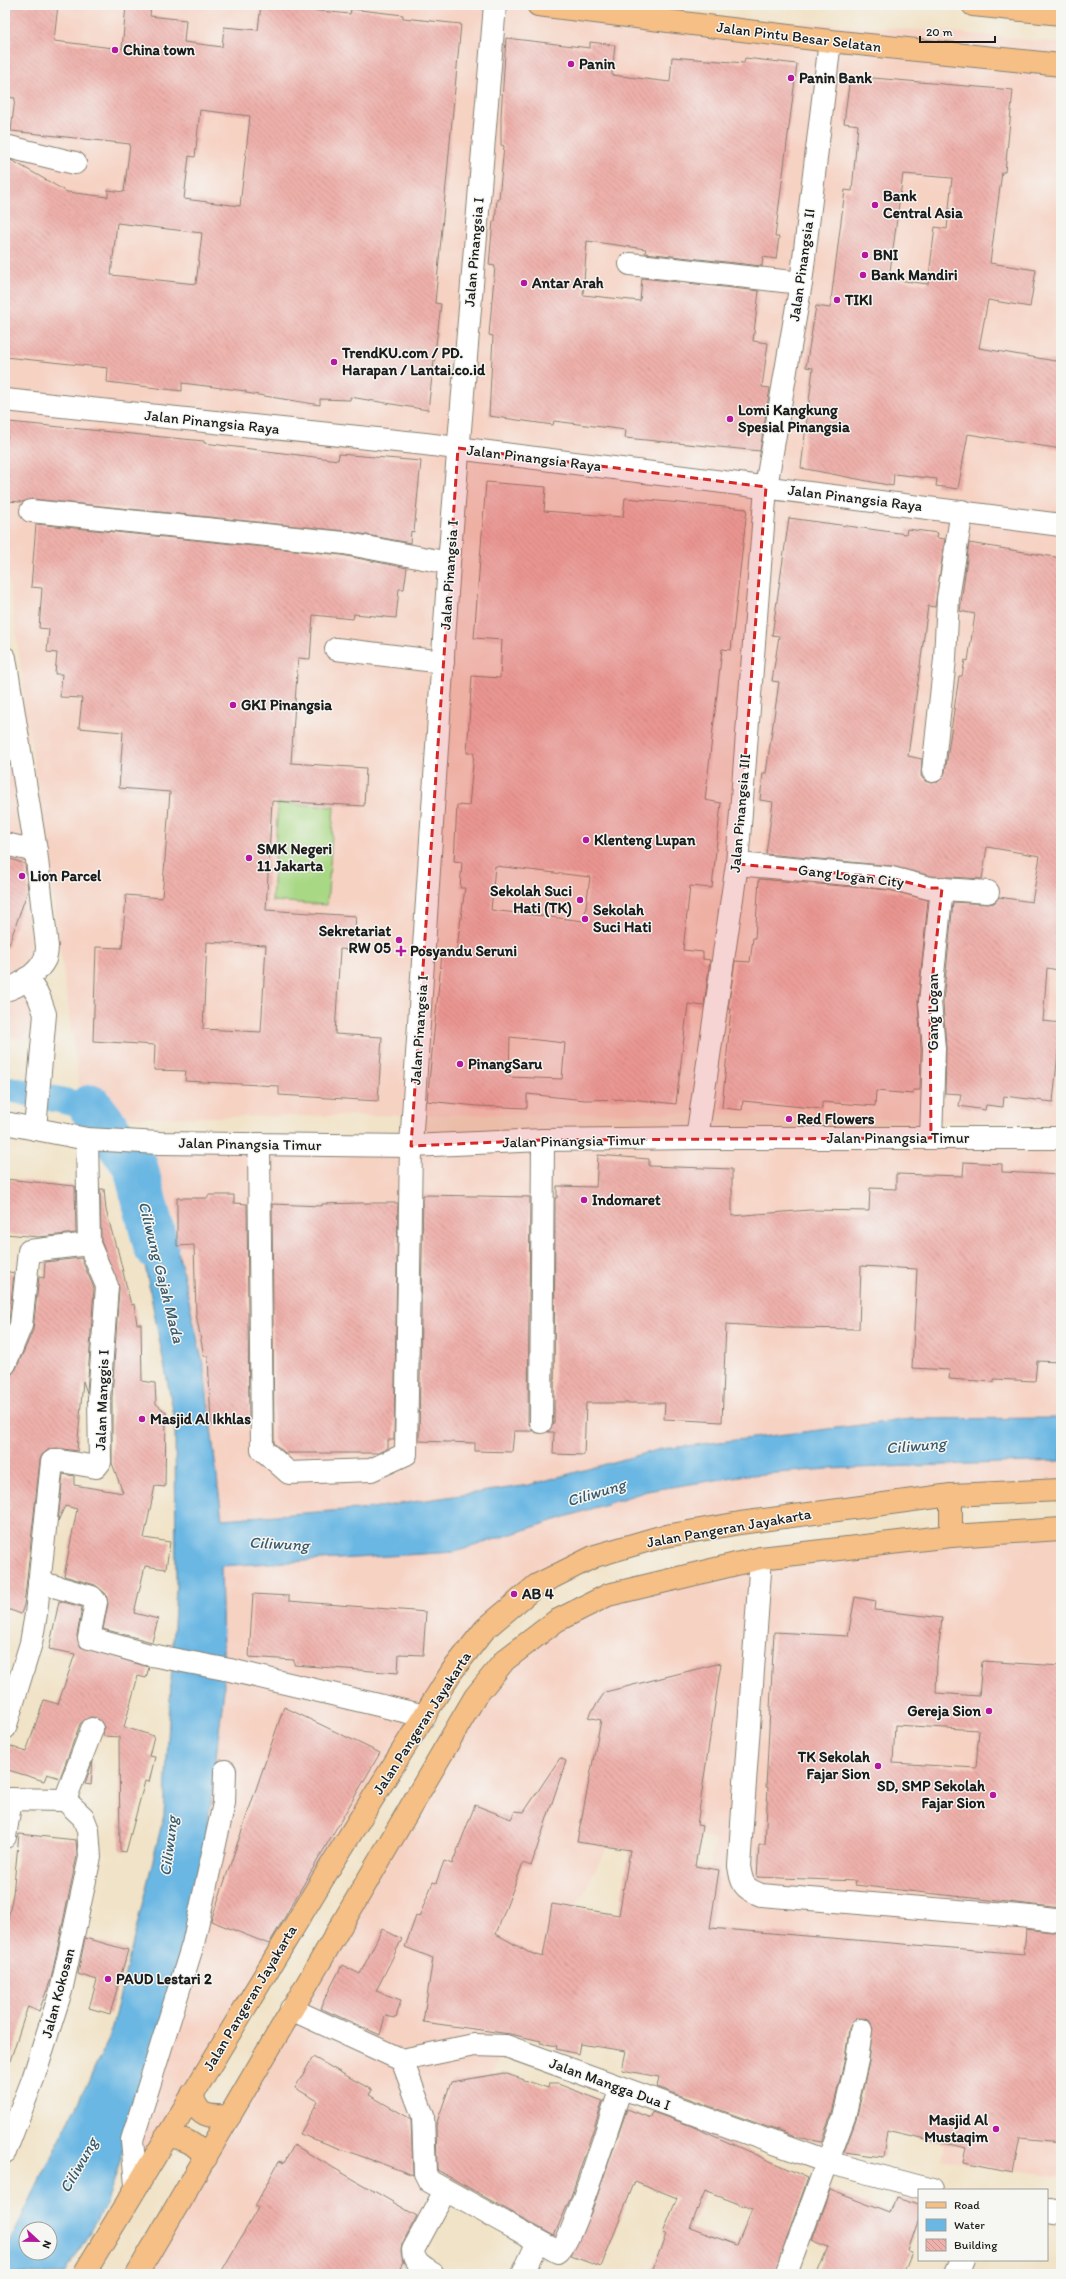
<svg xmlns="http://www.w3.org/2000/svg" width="1066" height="2279" viewBox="0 0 1066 2279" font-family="Itim,sans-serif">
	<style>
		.built { fill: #f6d2c3 }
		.grass { fill: #a9d885; stroke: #627a50 }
		.water { fill: #6ab7e3; stroke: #436a80; fill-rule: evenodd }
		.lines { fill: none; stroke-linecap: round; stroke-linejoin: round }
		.canal { stroke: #6ab7e3; stroke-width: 26 }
		.river { stroke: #6ab7e3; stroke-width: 45 }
		.building { fill: url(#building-back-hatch); fill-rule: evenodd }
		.minor-casing { stroke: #868072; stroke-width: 24 }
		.major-casing { stroke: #868072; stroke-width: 24 }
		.minor { stroke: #fff; stroke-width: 22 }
		.major { stroke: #f5bf86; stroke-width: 22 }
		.marked { fill: #d62828; fill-opacity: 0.2; stroke: #d62828; stroke-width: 3; stroke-dasharray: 8 5; stroke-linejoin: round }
		.poi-dot { fill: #b5179e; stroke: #f6f6f2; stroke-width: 1.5 }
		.labels { text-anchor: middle; stroke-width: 3; stroke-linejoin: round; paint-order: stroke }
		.street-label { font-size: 15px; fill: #1c1c1c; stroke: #f6f6f2 }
		.poi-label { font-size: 15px; font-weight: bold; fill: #1c1c1c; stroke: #f6f6f2; text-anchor: start }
		.water-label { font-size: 16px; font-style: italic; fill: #3b5a6c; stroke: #f6f6f2 }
	</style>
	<defs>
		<pattern id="building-back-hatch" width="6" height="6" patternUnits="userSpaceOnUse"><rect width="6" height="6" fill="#eeb0ab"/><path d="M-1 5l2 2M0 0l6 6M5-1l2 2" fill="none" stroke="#cc9793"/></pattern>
	</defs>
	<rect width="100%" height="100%" fill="#f6f6f2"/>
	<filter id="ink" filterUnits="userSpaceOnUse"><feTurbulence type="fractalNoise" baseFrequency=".025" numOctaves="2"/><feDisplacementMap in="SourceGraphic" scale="8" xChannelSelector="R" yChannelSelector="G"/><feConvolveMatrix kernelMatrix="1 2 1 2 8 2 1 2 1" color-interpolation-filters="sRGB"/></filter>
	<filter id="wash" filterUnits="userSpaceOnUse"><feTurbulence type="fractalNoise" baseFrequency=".012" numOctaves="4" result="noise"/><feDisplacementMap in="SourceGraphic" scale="16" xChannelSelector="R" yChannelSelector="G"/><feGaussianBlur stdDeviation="0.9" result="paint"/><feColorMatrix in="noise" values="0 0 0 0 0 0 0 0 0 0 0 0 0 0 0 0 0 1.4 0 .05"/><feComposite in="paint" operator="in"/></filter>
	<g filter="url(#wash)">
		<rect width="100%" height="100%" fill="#f1e3c8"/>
		<g class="built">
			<polygon points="5,5 516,5 951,32 1061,43 1061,1124 669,1113 84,1118 27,714 31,1041 5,1036 5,629 27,712 5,554"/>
			<polygon points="1061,1135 1061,1490 951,1495 595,1556 485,1629 136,2185 156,2047 195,1328 149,1143"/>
			<polygon points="1061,1536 1061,2177 941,2159 970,1996 691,1972 715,1841 627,1808 388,2274 137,2274 475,1697 556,1621 761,1558"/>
		</g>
		<polygon class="grass" points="278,803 334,807 327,905 272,901"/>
		<path class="water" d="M130 1187H160L181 1264 204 1369 222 1519 372 1508 529 1485 661 1449 911 1419 1061 1418V1461L827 1469 740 1476 647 1491 455 1552 221 1566 224 1690 197 1915 107 2203 65 2274H5V2251L109 2039 164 1815 176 1587 175 1421ZM26 2229H50V2253H26Z"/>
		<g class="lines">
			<polyline class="canal" points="5,1088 91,1107"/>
			<polyline class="river" points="91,1107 135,1165 156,1247"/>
		</g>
		<g id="blocks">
			<g class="building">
				<path d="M5 5H58L54 41 122 49 126 5H151L150 16 186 20 184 42 222 47 224 27 258 30 261 5 350 14 351 9 403 15V18L461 24 435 303 441 304 428 410 350 397V400L320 399V405L246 393V391L182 383V391L107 382 108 368 5 357V159L13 161 67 192 108 197V190L124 192 130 144 11 131 15 98 5 97ZM200 110 250 116 240 206 184 199 189 156 195 157ZM117 223 202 233 196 284 111 275Z"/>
				<polygon points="506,38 590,48 590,42 615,45 612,75 670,82 672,57 744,63 745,58 797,64 775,237 779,237 776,259 763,257 762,266 645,253 646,249 587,241 583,295 640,301 642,278 759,291 753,341 768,343 762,387 770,388 760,451 625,438 626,430 554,421 553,425 489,416 493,336 489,335 495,266 489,265 493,221 495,221 497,199 499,199 504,146 501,145 501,116"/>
				<path d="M850 76 1013 90 1005 172H1002L990 263 1036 270 1030 307 988 300 979 348 1061 362V449L968 434 958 489 936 486 937 479 894 474 893 486 801 468 813 368 806 367 816 306 830 308 845 190 852 191 858 125 844 123ZM903 174 952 178 947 229 935 227 928 284 889 279Z"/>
				<polygon points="9,422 204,441 204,443 338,460 339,454 421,461 414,532 411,531 410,543 345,531 32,499 22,502 6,501 9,476 5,476 5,456"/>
				<path d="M486 482 546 487 544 511 623 517 625 498 747 509 731 650 722 649 705 800 721 803 712 888 690 886 683 950 703 952V959L710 960 704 1006 688 1004 676 1104 631 1099 585 1100 527 1094V1108L477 1106 427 1101 442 954 456 955 465 888H460L462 862 454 861 457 805 469 806 474 753H467L472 676 500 678 502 640 474 638ZM495 866 590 877 584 921 491 910ZM510 1037 565 1043 562 1079 509 1077Z"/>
				<polygon points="789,518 906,534 907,529 938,533 937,538 945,539 935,607 928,606 908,756 922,759 921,776 925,781 931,783 938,782 945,773 959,676 962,676 965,660 968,661 975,614 960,611 969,543 1061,558 1061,948 1058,970 1047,968 1043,1021 1061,1023 1053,1102 1004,1096 1003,1107 986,1105 985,1110 959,1106 961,1094 945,1093 946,1048 943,1002 953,902 988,904 994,903 999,897 1032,902 1040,856 987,847 982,879 931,876 892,866 766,854 773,802 760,800 763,773 766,773 779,682 772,681 779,636 772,635"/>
				<path d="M36 524 342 555 407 568 404 589H399L396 618 354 614 353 619 313 615 310 659 298 658 291 763 366 768 364 806 272 801 266 910 356 916 353 950 340 949 335 1034 382 1037 378 1101 279 1095V1086L185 1081 186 1071 154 1070 155 1045 93 1041 96 947 122 948 126 895 162 898 170 792 119 788 123 732 79 728 82 698 60 697 62 674H55L57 653 47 652 49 629 39 628 42 588 31 587ZM207 942 266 945 261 1032 203 1029Z"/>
				<polygon points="5,857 25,864 28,890 8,947 5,947"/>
				<polygon points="759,879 889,890 928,900 918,1001 921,1049 920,1090 913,1090 913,1094 876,1091 875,1106 822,1102 822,1109 743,1101 742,1110 722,1108 731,1009 728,1009 735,961 750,962 753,938 755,938"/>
				<polygon points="598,1155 649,1159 649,1166 732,1169 732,1216 810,1210 869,1211 870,1188 896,1189 896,1174 963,1176 964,1162 1002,1164 1002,1172 1061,1175 1061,1362 1037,1361 1035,1381 994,1379 994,1382 949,1379 950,1370 912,1368 917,1269 861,1266 859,1329 791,1328 726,1324 722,1422 664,1419 665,1403 586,1403 584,1455 553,1454 554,1432 548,1432 554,1422 555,1198 557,1198 557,1186 596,1187"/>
				<polygon points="5,1179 75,1186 76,1233 39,1237 5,1234"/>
				<polygon points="100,1189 104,1189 106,1210 116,1247 117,1247 131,1305 134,1304 137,1324 141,1324 142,1381 155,1383 156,1404 166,1412 165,1487 155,1486 144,1538 170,1542 166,1569 145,1566 134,1613 158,1619 152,1642 103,1629 108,1604 106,1594 95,1585 64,1576 77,1509 65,1506 58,1521 63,1474 74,1476 74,1485 123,1493 112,1463 112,1398 119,1287 101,1241"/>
				<polygon points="208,1195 234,1195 234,1203 247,1204 249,1424 211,1425 208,1356 204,1356 196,1314 194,1245 177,1246 177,1198 208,1198"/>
				<polygon points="423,1195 530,1197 528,1422 533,1431 514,1431 512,1452 475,1451 475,1443 419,1441"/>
				<polygon points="361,1203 398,1203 394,1440 388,1440 388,1448 378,1453 285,1453 274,1443 272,1204 322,1206 322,1204"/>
				<polygon points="81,1258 94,1288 87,1393 83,1381 77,1451 57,1448 49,1449 42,1455 40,1460 24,1605 21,1614 5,1608 5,1522 11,1502 5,1501 5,1376 12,1374 16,1369 33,1330 39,1277 44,1278 45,1262"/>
				<polygon points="5,1271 14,1273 9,1322 5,1331"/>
				<polygon points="253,1594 289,1596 289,1601 426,1612 423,1655 399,1654 398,1673 294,1665 294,1660 249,1657"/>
				<path d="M855 1597 876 1601 875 1610 942 1618 937 1661 936 1693 979 1696 982 1661 1061 1666V1908L855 1885 856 1881 757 1877 759 1845H765L768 1787H766L774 1632 848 1636ZM895 1725 979 1730 976 1768 893 1763Z"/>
				<polygon points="59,1601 82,1607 77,1636 81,1647 149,1667 146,1678 138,1676 124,1727 154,1736 149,1756 155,1757 149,1782 145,1781 126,1852 120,1851 119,1737 103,1736 104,1727 97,1718 90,1717 80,1724 60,1778 47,1774 44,1781 5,1769 5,1744 26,1752 44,1700 58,1704 75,1654 49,1649"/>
				<polygon points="721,1663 697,1825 702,1826 695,1866 719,1870 710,1928 1024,1954 1026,1929 1061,1933 1061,2142 1020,2138 1013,2172 963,2162 966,2148 887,2130 883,2157 844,2152 856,2120 869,2062 873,2026 869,2020 863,2018 856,2019 849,2028 845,2058 832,2113 821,2142 795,2137 657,2087 659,2077 622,2070 626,2051 580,2044 578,2054 556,2049 557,2046 540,2043 541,2041 510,2034 423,2022 433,1958 405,1947 416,1916 419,1917 433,1882 436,1883 444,1861 452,1864 475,1805 511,1819 515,1811 524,1812 560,1758 566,1761 531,1866 523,1863 496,1934 528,1952 543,1957 552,1904 619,1915 630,1850 577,1842 601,1720 588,1717 605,1692"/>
				<polygon points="284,1707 380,1753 269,1944 211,1921"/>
				<polygon points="93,1760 91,1785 85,1784"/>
				<polygon points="19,1834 76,1840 77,1856 51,1979 39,2011 28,2006 9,2064 5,2063 5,1933 13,1894"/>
				<polygon points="382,1929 402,1939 376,1991 401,2000 396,2018 385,2016 380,2035 320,2008 342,1965 360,1974"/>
				<polygon points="85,1938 128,1950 110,2014 89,2008 97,1980 78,1974"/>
				<polygon points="313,2057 372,2090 369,2095 411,2119 413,2175 300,2134 318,2101 295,2088"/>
				<polygon points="504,2073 548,2088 549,2084 558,2084 603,2101 570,2199 554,2236 437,2170 436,2125 451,2082"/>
				<path d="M627 2109 651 2118 652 2112 689 2125 808 2178 774 2274H651L666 2234 663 2233 677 2198 635 2181 601 2267 571 2256 593 2208ZM705 2191 752 2209 737 2245 690 2228Z"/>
				<polygon points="294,2145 417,2216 402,2244 401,2251 403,2262 396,2274 220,2274 258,2208 255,2206 279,2161 284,2163"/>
				<polygon points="830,2190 890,2213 896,2197 919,2204 919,2218 908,2251 912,2252 903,2274 817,2274 828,2247 812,2240"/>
			</g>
		</g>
	</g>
	<g filter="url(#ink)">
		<use href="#blocks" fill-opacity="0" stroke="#868072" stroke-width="1"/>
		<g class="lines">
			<defs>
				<g id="minor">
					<polyline points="5,146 75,163"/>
					<polyline points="630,264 801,283"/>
					<polyline points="5,400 425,444 1061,525"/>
					<polyline points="31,511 344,543 449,563"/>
					<polyline points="336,649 443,662"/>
					<path d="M5 658 36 851 47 947C47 951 46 956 45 959 39 972 19 987 5 990"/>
					<polyline points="933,771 945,659 948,598 962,511"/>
					<polyline points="5,844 36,851"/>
					<polyline points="737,864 891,878 929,888 988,892"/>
					<polyline points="27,978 39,997 45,1014 35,1129"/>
					<polyline points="5,1123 87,1139 160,1143 411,1146 543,1140 697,1138 1061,1138"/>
					<polyline points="697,1138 737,864 766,487 801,283 830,41"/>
					<polyline points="931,1138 934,1049 930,1002 942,888"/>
					<polyline points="259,1144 262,1449 289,1473 371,1470 406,1454 411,1146 449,563 495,5"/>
					<polyline points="5,1364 21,1325 29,1251 89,1244"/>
					<polyline points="541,1422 543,1140"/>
					<path d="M761 1558 739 1866C742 1884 743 1888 761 1895L1031 1917 1061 1921"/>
					<polyline points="39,1582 92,1597 96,1602 89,1638 146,1654 230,1670 425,1716"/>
					<polyline points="5,1728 31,1643 36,1614 52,1462 55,1460 96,1467 100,1462 99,1398 107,1286 89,1244 87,1139"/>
					<polyline points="5,1799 65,1800 83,1817 88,1830 90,1857 61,1991 33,2079 5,2152"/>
					<polyline points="65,1800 92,1729"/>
					<polyline points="5,1837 11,1799"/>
					<polyline points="291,2009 402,2060 474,2045 506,2046 827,2162 932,2190"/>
					<path d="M402 2060 423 2116 425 2173 429 2181 558 2252C572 2245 612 2112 621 2088"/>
					<polyline points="136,2185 132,2140 193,1944 224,1803 225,1771"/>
					<polyline points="1047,2210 1061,2212"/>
					<path d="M433 2274C423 2268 413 2263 413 2250L445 2191"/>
					<polyline points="523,2274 538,2242"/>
					<polyline points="786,2274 844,2117 857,2060 861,2030"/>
					<polyline points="956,2274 962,2260"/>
				</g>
				<g id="major">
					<polyline points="538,5 830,41 1061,65"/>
					<polyline points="973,5 1061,14"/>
					<polyline points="951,1536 951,1495"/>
					<path d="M192 2094C198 2117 208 2117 230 2116"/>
					<path d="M166 2136C185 2138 195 2143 206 2158"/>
					<polyline points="84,2274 330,1867 452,1671 485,1629 537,1585 595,1556 660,1537 740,1523 951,1495 1061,1490"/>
					<polyline points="137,2274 475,1697 505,1660 556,1621 608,1595 761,1558 951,1536 1061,1529"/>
				</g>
			</defs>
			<use href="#minor" class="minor-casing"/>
			<use href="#major" class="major-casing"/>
			<use href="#minor" class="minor"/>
			<use href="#major" class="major"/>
		</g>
	</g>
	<path class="marked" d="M458 448 766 487 737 864 891 878 929 888H942L930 1002 931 1138 543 1140 411 1146Z"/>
	<g class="poi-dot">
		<circle cx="115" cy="50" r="4"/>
		<circle cx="571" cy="64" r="4"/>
		<circle cx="791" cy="78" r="4"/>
		<circle cx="875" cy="205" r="4"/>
		<circle cx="865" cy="255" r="4"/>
		<circle cx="863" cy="275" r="4"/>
		<circle cx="524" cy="283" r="4"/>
		<circle cx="837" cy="300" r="4"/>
		<circle cx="334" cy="362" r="4"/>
		<circle cx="730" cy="419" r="4"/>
		<circle cx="233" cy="705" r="4"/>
		<circle cx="586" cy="840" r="4"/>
		<circle cx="249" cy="858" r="4"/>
		<circle cx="22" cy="876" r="4"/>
		<circle cx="580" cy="900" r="4"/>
		<circle cx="585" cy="919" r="4"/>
		<circle cx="399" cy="940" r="4"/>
		<path d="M399 945h4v4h4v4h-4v4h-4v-4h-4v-4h4z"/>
		<circle cx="460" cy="1064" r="4"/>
		<circle cx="789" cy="1119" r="4"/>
		<circle cx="584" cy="1200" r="4"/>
		<circle cx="142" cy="1419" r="4"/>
		<circle cx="514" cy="1594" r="4"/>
		<circle cx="989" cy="1711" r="4"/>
		<circle cx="878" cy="1766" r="4"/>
		<circle cx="993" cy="1795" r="4"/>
		<circle cx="108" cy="1979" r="4"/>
		<circle cx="996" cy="2129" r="4"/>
	</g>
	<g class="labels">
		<g class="street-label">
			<text transform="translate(799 37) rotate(7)" y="5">Jalan Pintu Besar Selatan</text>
			<text transform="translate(474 252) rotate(-85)" y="5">Jalan Pinangsia I</text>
			<text transform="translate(802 265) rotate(-82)" y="5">Jalan Pinangsia II</text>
			<text transform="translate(212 422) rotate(6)" y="5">Jalan Pinangsia Raya</text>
			<text transform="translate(534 458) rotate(7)" y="5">Jalan Pinangsia Raya</text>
			<text transform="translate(855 498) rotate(7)" y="5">Jalan Pinangsia Raya</text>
			<text transform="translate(449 575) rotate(-86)" y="5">Jalan Pinangsia I</text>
			<text transform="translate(740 813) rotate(-85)" y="5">Jalan Pinangsia III</text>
			<text transform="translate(851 876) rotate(7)" y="5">Gang Logan City</text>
			<text transform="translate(933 1012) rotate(-90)" y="5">Gang Logan</text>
			<text transform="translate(419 1030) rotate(-86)" y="5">Jalan Pinangsia I</text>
			<text x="898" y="1143">Jalan Pinangsia Timur</text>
			<text transform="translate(574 1141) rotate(-1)" y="5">Jalan Pinangsia Timur</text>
			<text transform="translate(250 1144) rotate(1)" y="5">Jalan Pinangsia Timur</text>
			<text transform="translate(102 1400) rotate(-88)" y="5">Jalan Manggis I</text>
			<text transform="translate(729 1528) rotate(-10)" y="5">Jalan Pangeran Jayakarta</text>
			<text transform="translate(422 1723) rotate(-57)" y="5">Jalan Pangeran Jayakarta</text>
			<text transform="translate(58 1993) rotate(-75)" y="5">Jalan Kokosan</text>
			<text transform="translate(250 1998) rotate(-59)" y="5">Jalan Pangeran Jayakarta</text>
			<text transform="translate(610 2084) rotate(20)" y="5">Jalan Mangga Dua I</text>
		</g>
		<g class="poi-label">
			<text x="123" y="55">China town</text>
			<text x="579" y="69">Panin</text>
			<text x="799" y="83">Panin Bank</text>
			<text x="883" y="201">Bank<tspan x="883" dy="17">Central Asia</tspan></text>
			<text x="873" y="260">BNI</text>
			<text x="871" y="280">Bank Mandiri</text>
			<text x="532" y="288">Antar Arah</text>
			<text x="845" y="305">TIKI</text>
			<text x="342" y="358">TrendKU.com / PD.<tspan x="342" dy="17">Harapan / Lantai.co.id</tspan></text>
			<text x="738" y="415">Lomi Kangkung<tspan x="738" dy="17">Spesial Pinangsia</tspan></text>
			<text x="241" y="710">GKI Pinangsia</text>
			<text x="594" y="845">Klenteng Lupan</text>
			<text x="257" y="854">SMK Negeri<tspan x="257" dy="17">11 Jakarta</tspan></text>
			<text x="30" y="881">Lion Parcel</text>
			<text x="572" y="896" text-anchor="end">Sekolah Suci<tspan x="572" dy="17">Hati (TK)</tspan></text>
			<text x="593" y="915">Sekolah<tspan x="593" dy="17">Suci Hati</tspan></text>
			<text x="391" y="936" text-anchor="end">Sekretariat<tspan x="391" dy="17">RW 05</tspan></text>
			<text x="410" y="956">Posyandu Seruni</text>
			<text x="468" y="1069">PinangSaru</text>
			<text x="797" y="1124">Red Flowers</text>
			<text x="592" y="1205">Indomaret</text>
			<text x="150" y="1424">Masjid Al Ikhlas</text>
			<text x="522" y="1599">AB 4</text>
			<text x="981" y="1716" text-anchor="end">Gereja Sion</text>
			<text x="870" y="1762" text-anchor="end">TK Sekolah<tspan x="870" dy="17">Fajar Sion</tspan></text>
			<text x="985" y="1791" text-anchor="end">SD, SMP Sekolah<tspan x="985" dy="17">Fajar Sion</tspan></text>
			<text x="116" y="1984">PAUD Lestari 2</text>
			<text x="988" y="2125" text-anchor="end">Masjid Al<tspan x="988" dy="17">Mustaqim</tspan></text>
		</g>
		<g class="water-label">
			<text transform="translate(162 1272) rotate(76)" y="6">Ciliwung Gajah Mada</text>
			<text transform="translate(916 1445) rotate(-5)" y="6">Ciliwung</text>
			<text transform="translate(596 1492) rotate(-17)" y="6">Ciliwung</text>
			<text transform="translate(279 1543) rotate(3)" y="6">Ciliwung</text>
			<text transform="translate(168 1846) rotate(-83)" y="6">Ciliwung</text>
			<text transform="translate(78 2165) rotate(-60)" y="6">Ciliwung</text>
		</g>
	</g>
	<rect width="1066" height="2279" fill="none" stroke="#f6f6f2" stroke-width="20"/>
	<rect x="918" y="2189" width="130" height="72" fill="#f6f6f2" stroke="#9f9f9c"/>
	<rect x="926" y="2202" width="20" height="6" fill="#f5bf86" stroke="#9f9f9c"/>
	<text x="954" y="2209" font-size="12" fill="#1c1c1c">Road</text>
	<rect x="926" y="2219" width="20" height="12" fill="#6ab7e3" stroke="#9f9f9c"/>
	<text x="954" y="2229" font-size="12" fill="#1c1c1c">Water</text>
	<rect x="926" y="2239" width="20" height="12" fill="url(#building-back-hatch)" stroke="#9f9f9c"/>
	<text x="954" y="2249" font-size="12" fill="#1c1c1c">Building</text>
	<g transform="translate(38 2241) rotate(112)"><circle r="19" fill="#f6f6f2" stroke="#9f9f9c"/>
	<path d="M0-3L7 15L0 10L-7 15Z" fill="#b5179e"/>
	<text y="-6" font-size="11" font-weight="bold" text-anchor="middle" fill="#1c1c1c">N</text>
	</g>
	<path d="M920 36v6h75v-6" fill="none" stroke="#1c1c1c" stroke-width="2"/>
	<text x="926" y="36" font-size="12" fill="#1c1c1c" stroke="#f6f6f2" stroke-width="3" paint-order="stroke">20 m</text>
</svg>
